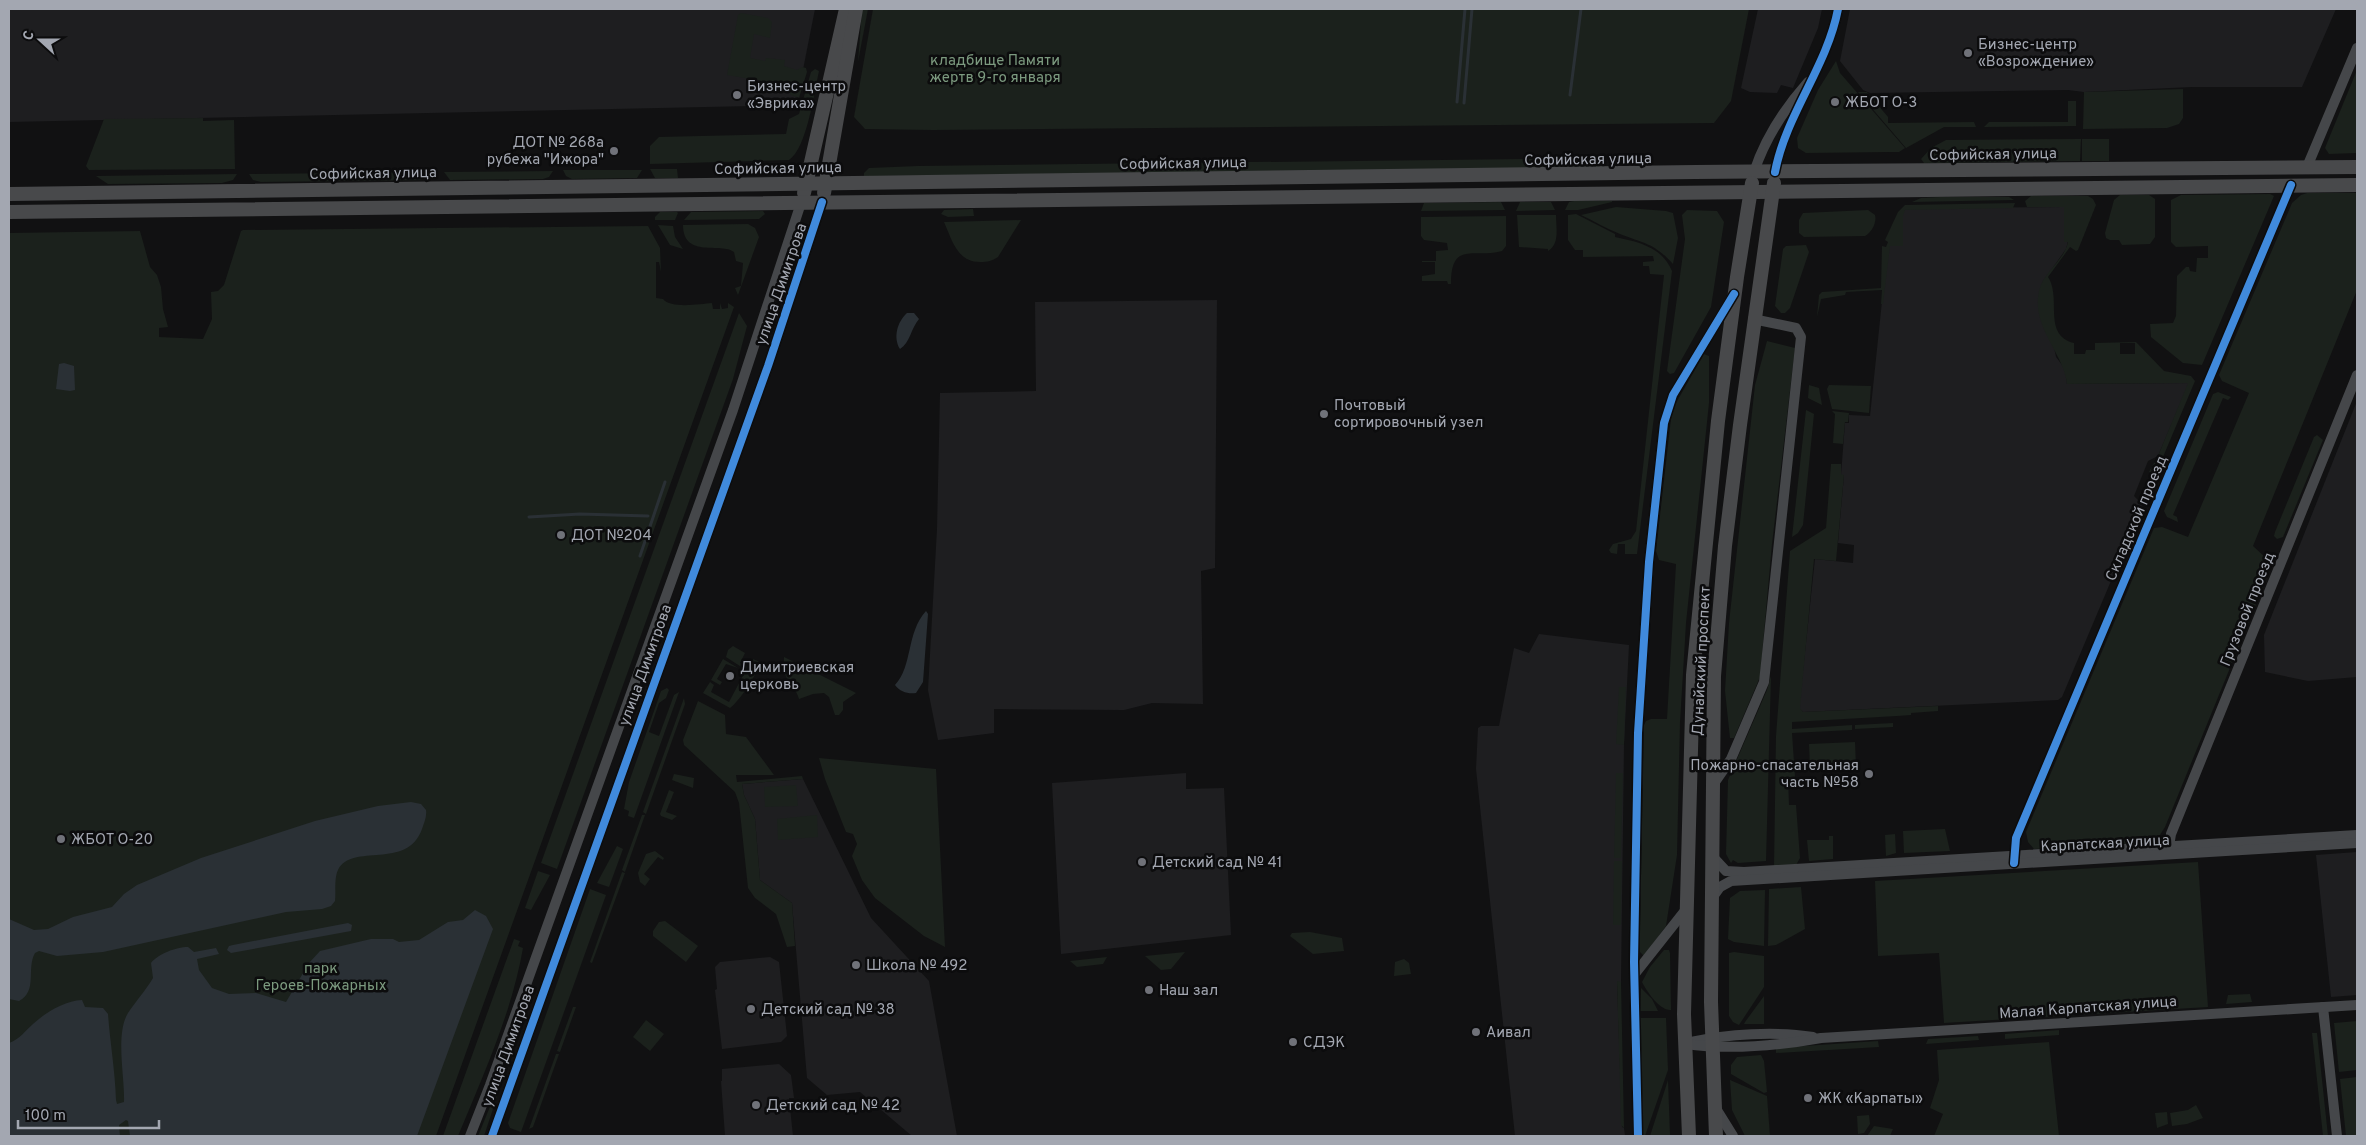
<svg xmlns="http://www.w3.org/2000/svg" width="2366" height="1145" viewBox="0 0 2366 1145" font-family="Overpass,sans-serif">
	<style>
		.built { fill: #1e1e20 }
		.green { fill: #1b211c; fill-rule: evenodd }
		.water { fill: #2a3035 }
		.lines { fill: none; stroke-linecap: round; stroke-linejoin: round }
		.stream { stroke: #2a3035; stroke-width: 3 }
		.minor { stroke: #45474a; stroke-width: 10 }
		.major { stroke: #48494b; stroke-width: 14 }
		.cycleway-casing { stroke: #0c0c0d; stroke-width: 11 }
		.cycleway { stroke: #408adc; stroke-width: 8 }
		.poi-dot { fill: #707279; stroke: #0c0c0d; stroke-width: 2 }
		.labels { text-anchor: middle; stroke-width: 5; stroke-linejoin: round; paint-order: stroke }
		.poi-label { font-size: 15px; fill: #a3a7b1; stroke: #0c0c0d; text-anchor: start }
		.park-label { font-size: 15px; fill: #7c9a7f; stroke: #0c0c0d }
		.street-label { font-size: 15px; fill: #a3a7b1; stroke: #0c0c0d }
	</style>
	<rect width="100%" height="100%" fill="#111112"/>
	<g class="built">
		<polygon points="9,9 815,9 796,105 9,122"/>
		<polygon points="1758,9 1822,9 1818,28 1793,88 1781,85 1777,93 1750,92 1741,88"/>
		<polygon points="1850,9 2336,9 2302,87 2192,87 2084,92 2068,90 1870,93 1863,90 1840,61"/>
		<polygon points="2064,207 2064,241 2068,241 2066,249 2042,283 2056,357 2066,370 2067,384 2189,383 2158,456 2148,461 2134,496 2143,505 2062,697 2058,700 1803,712 1799,708 1815,559 1853,563 1854,545 1838,543 1844,475 1841,475 1845,423 1849,423 1849,415 1870,416 1888,244 1902,212 1907,208"/>
		<polygon points="1217,300 1215,568 1201,571 1203,704 1152,703 1124,710 994,709 994,733 938,740 928,690 937,529 940,393 1036,391 1035,302"/>
		<polygon points="2357,401 2357,677 2308,681 2265,672 2264,635"/>
		<polygon points="1539,634 1629,645 1624,744 1621,982 1617,982 1622,1127 1624,1128 1625,1136 1515,1136 1476,769 1478,728 1481,726 1499,726 1514,648 1529,653"/>
		<polygon points="1186,773 1186,789 1224,788 1231,935 1061,954 1052,783"/>
		<polygon points="803,779 871,918 929,981 957,1136 912,1136 860,1092 827,1095 807,1078 792,903 760,880 755,819 744,795 742,784"/>
		<polygon points="2357,852 2357,995 2331,997 2316,855"/>
		<polygon points="770,957 779,962 787,1036 781,1042 722,1049 715,990 717,989 715,967 720,962"/>
		<polygon points="779,1064 791,1075 794,1098 789,1098 793,1136 725,1136 721,1081 722,1081 722,1069"/>
	</g>
	<g class="green">
		<polygon points="862,9 868,9 858,62"/>
		<polygon points="873,9 1749,9 1731,101 1714,123 933,130 865,129 854,117"/>
		<polygon points="741,13 768,18 772,22 770,38 754,34 750,58 765,61 766,58 785,60 784,66 797,70 802,67 806,68 807,72 799,98 791,95 786,88 781,86 780,84 727,75 738,15"/>
		<polygon points="1836,61 1840,73 1905,148 1899,152 1890,152 1806,153 1798,148 1797,138 1818,90"/>
		<path d="M815 69 819 71C814 93 807 148 789 160L650 164V146L659 137 786 134 789 119 799 114 811 72Z"/>
		<polygon points="2357,70 2357,153 2329,154 2325,148"/>
		<polygon points="2183,89 2183,118 2179,124 2167,128 2083,129 2084,92"/>
		<polygon points="1858,92 1867,92 1888,117 1888,123 1974,122 1976,127 1944,127 1906,148"/>
		<polygon points="2068,101 2076,101 2076,126 1984,127 1989,122 2068,122"/>
		<polygon points="203,118 203,121 234,120 235,169 89,170 86,166 104,119"/>
		<polygon points="2081,139 2080,161 1924,163 1921,159 1931,148 1946,140"/>
		<rect x="2082" y="139" width="27" height="22"/>
		<polygon points="1601,158 1604,167 864,176 864,173 869,168 918,166"/>
		<polygon points="650,169 677,169 678,178 655,178"/>
		<polygon points="563,170 642,170 637,178 572,179 566,176"/>
		<polygon points="553,171 549,177 543,179 450,180 444,172"/>
		<polygon points="434,172 428,180 261,182 253,180 249,174"/>
		<polygon points="237,174 233,180 222,183 108,184 96,176"/>
		<polygon points="2307,193 2357,193 2357,290 2253,546 2266,558 2270,570 2165,827 2158,838 2146,844 2034,849 2028,842 2026,832 2154,528 2162,527 2188,537 2249,393 2222,381 2219,375 2292,203 2301,195"/>
		<polygon points="2270,194 2274,196 2202,365 2183,363 2151,337 2150,324 2173,323 2176,316 2177,276 2186,267 2189,267 2190,271 2196,272 2197,258 2208,258 2208,246 2176,247 2171,242 2171,200 2181,195"/>
		<polygon points="2120,195 2149,195 2155,199 2155,237 2150,244 2122,245 2119,240 2110,240 2106,238 2105,233 2114,200"/>
		<path d="M2031 196H2088L2093 199 2096 205 2078 250 2076 251 2070 247 2048 277C2062 298 2042 335 2074 343V354H2085L2086 350H2095V343L2136 342 2164 371 2191 376 2195 381 2155 476 2150 475 2152 473 2149 472 2158 456 2188 383 2067 384C2064 353 2031 328 2039 291 2043 272 2064 261 2068 242H2064V207H2027L2025 201ZM2135 343V354H2120V343Z"/>
		<polygon points="1940,197 2009,197 2014,200 1912,202 1921,198"/>
		<polygon points="1574,201 1612,201 1612,202 1578,210 1565,210 1569,202"/>
		<polygon points="1501,202 1505,210 1421,211 1424,203"/>
		<polygon points="1520,202 1551,202 1555,210 1516,211"/>
		<polygon points="2015,203 2013,208 1905,210 1903,216 1903,246 1890,246 1883,304 1881,304 1882,290 1846,292 1845,295 1821,299 1817,317 1819,295 1822,292 1881,288 1882,246 1886,247 1888,242 1885,240 1898,212 1905,205"/>
		<path d="M1616 207 1666 211 1673 213 1678 238 1673 264C1654 243 1645 244 1620 234 1607 229 1594 221 1581 215Z"/>
		<polygon points="973,209 974,216 948,217 941,214 944,210"/>
		<polygon points="1687,210 1717,211 1724,222 1711,307 1674,373 1670,374 1667,371 1685,239 1682,215"/>
		<path d="M1868 210 1875 215C1877 222 1872 232 1865 236L1804 237 1799 233V220L1803 213Z"/>
		<polygon points="763,211 765,214 759,219 684,220 691,212"/>
		<polygon points="660,212 677,212 678,213 675,220 655,220 655,217"/>
		<path d="M1576 214 1615 234V237C1639 242 1662 247 1672 271L1637 554H1625V544H1618L1617 554 1611 553 1609 550 1613 544 1631 539 1636 531 1664 275 1650 274 1649 266H1643V262L1654 261 1653 256 1583 257V250H1575L1568 240V215Z"/>
		<path d="M1517 215H1556C1556 228 1560 244 1548 251V249L1519 247Z"/>
		<path d="M1506 216V246L1502 251C1474 259 1451 240 1451 284H1448L1447 281H1422V276L1435 274V262H1422V261H1436V251L1448 250 1447 243 1424 240 1421 236V217Z"/>
		<path d="M1021 220 998 257C992 261 988 262 980 262 957 262 952 240 944 222Z"/>
		<path d="M748 224 755 228 759 237 738 295 735 288 741 286 743 263 736 261 734 252C722 242 683 259 683 225Z"/>
		<polygon points="658,225 673,226 675,237 683,249 670,245"/>
		<path d="M648 226 660 248 661 272 659 262H656V298L663 299C671 309 700 304 712 303L713 309H720V303L722 309 728 308V303L734 307 436 1136H9V233L140 231 150 267 157 275 161 287 163 309 168 327 159 328V337L203 339 212 319 211 292 218 291 224 285 241 231 243 230Z"/>
		<polygon points="1806,245 1809,252 1790,308 1785,313 1781,313 1775,306 1783,249 1786,246"/>
		<polygon points="739,313 747,326 733,379 557,869 541,863"/>
		<polygon points="1767,341 1795,348 1772,544 1760,677 1734,738 1730,738 1725,691 1729,623 1755,385"/>
		<polygon points="1704,354 1709,356 1709,403 1686,623 1680,722 1677,855 1666,926 1644,956 1640,952 1640,926 1644,725 1646,721 1651,719 1667,719 1676,564 1659,560 1656,551 1672,410"/>
		<polygon points="1809,385 1819,388 1822,405 1808,398"/>
		<polygon points="1829,385 1871,386 1869,413 1832,409 1827,389"/>
		<polygon points="2218,392 2231,397 2228,400 2223,398 2173,515 2177,517 2178,522 2167,517 2164,511 2213,394"/>
		<polygon points="1806,410 1814,414 1803,525 1798,533 1792,537"/>
		<polygon points="1832,411 1849,413 1848,422 1845,422 1843,444 1833,443 1835,414"/>
		<polygon points="2317,435 2323,440 2283,537 2277,539 2274,536 2275,532 2314,437"/>
		<polygon points="1831,464 1841,464 1841,474 1844,475 1836,561 1814,559 1800,708 1803,712 1938,706 1938,711 1911,713 1911,715 1897,716 1792,722 1792,729 1852,725 1852,730 1792,733 1795,777 1788,778 1789,805 1796,805 1800,858 1796,865 1774,867 1776,736 1790,551 1826,528"/>
		<path d="M733 646 745 653 740 663 748 666 753 659 760 662C759 672 738 703 730 708L703 693 710 682 714 685 711 692 729 702 746 670 726 657 728 650Z"/>
		<path d="M784 657 856 693 843 702V710L839 715H835L829 697 824 693 813 694 799 699C797 690 788 683 785 674 783 669 784 662 784 657Z"/>
		<polygon points="723,659 738,668 726,664 717,679 722,682 720,685 711,680"/>
		<polygon points="1771,676 1766,861 1738,863 1733,860 1731,863 1726,854 1728,780 1767,690"/>
		<polygon points="1619,687 1626,687 1624,745 1616,744"/>
		<polygon points="667,688 669,690 666,698 659,703 649,732 659,736 674,695 679,692 634,818 628,816 629,811 624,809 629,782 661,691"/>
		<polygon points="684,698 685,704 646,814 643,812"/>
		<polygon points="698,701 725,715 726,734 746,737 774,775 736,775 737,782 802,776 803,779 742,784 744,795 755,819 760,880 792,903 795,946 787,947 776,914 755,898 748,888 739,803 735,792 684,745 683,740"/>
		<polygon points="1893,723 1893,727 1855,729 1855,725"/>
		<polygon points="1855,742 1856,766 1810,769 1809,744"/>
		<polygon points="819,758 936,769 945,947 924,936 875,898 862,880 852,856 857,844 853,834 846,832 825,779"/>
		<polygon points="1616,773 1623,773 1621,858 1614,858"/>
		<polygon points="674,774 694,778 693,788 672,780"/>
		<polygon points="796,785 798,806 765,807 764,787"/>
		<polygon points="669,790 674,792 666,812 677,816 672,820 661,816 660,814"/>
		<polygon points="642,815 645,815 625,872 622,870"/>
		<polygon points="817,815 818,837 778,840 777,819"/>
		<polygon points="1945,829 1950,851 1904,853 1903,831"/>
		<polygon points="1895,834 1896,853 1886,856 1885,835"/>
		<polygon points="1829,836 1833,836 1833,859 1809,861 1807,840 1829,840"/>
		<polygon points="617,846 623,849 609,887 597,883"/>
		<polygon points="655,851 664,858 663,860 658,857 644,874 650,879 645,886 640,882 638,873 646,854"/>
		<polygon points="1614,861 1622,861 1621,925 1613,925"/>
		<polygon points="2198,862 2208,1007 1944,1023 1939,953 1878,956 1875,881"/>
		<polygon points="538,871 550,875 531,910 525,908"/>
		<polygon points="622,872 625,873 592,963 590,962"/>
		<polygon points="1801,887 1805,929 1776,945 1768,946 1769,889"/>
		<polygon points="590,889 606,895 521,1132 510,1128 508,1123"/>
		<polygon points="1765,890 1764,946 1734,942 1728,939 1730,898 1740,891"/>
		<polygon points="665,921 698,946 686,962 653,936 653,931 659,922"/>
		<polygon points="1310,932 1342,938 1344,951 1313,954 1290,936 1292,933"/>
		<path d="M514 939 520 941 518 946 523 948C512 1012 483 1076 458 1136H443Z"/>
		<path d="M1664 950H1669L1670 953 1671 1010C1660 1011 1647 992 1642 982L1650 967Z"/>
		<polygon points="1185,952 1171,969 1161,970 1145,956"/>
		<polygon points="1734,952 1764,956 1764,987 1739,1025 1733,1022 1729,1016 1729,953"/>
		<polygon points="1107,957 1103,964 1077,967 1070,961"/>
		<polygon points="1404,959 1409,963 1411,974 1394,976 1395,962"/>
		<polygon points="1617,981 1621,982 1624,1128 1621,1125"/>
		<polygon points="1641,988 1652,999 1658,1011 1640,1011"/>
		<polygon points="2250,994 2252,1002 2226,1004 2228,995"/>
		<polygon points="1764,996 1764,1024 1744,1024 1745,1022"/>
		<polygon points="573,1007 576,1007 560,1052 557,1051"/>
		<polygon points="1640,1018 1666,1018 1668,1070 1645,1136 1643,1136"/>
		<polygon points="646,1020 664,1034 650,1051 633,1037"/>
		<polygon points="2357,1021 2357,1070 2339,1072 2334,1023"/>
		<polygon points="2059,1030 2059,1035 2005,1039 2005,1034"/>
		<polygon points="2312,1033 2317,1033 2328,1136 2323,1136"/>
		<polygon points="1978,1036 1979,1040 1926,1044 1928,1039"/>
		<polygon points="1878,1041 1879,1047 1776,1053 1776,1048"/>
		<polygon points="2049,1042 2059,1136 1934,1136 1943,1114 1930,1108 1939,1080 1937,1050"/>
		<polygon points="556,1054 559,1054 533,1127 529,1129"/>
		<polygon points="1761,1055 1764,1061 1767,1092 1764,1093 1731,1074 1731,1065 1737,1057"/>
		<polygon points="2357,1077 2357,1136 2346,1136 2340,1079"/>
		<polygon points="1668,1080 1670,1135 1650,1136"/>
		<polygon points="1730,1080 1767,1096 1770,1136 1745,1136 1732,1110"/>
		<polygon points="498,1087 500,1088 484,1136 478,1136"/>
		<polygon points="2196,1105 2203,1118 2187,1124 2172,1126 2170,1113 2188,1110"/>
		<polygon points="2167,1112 2168,1124 2157,1128 2155,1113"/>
		<polygon points="1869,1115 1870,1124 1864,1133 1858,1134 1857,1116"/>
		<polygon points="1874,1126 1893,1129 1890,1136 1867,1136"/>
	</g>
	<g class="water">
		<path d="M907 313H914L919 319C911 328 910 343 900 349 893 338 897 322 907 313Z"/>
		<polygon points="64,363 74,366 75,390 70,391 56,389 59,364"/>
		<path d="M926 611 928 614 923 682 916 693C908 694 900 692 895 685 913 666 906 633 926 611Z"/>
		<path d="M411 802 421 804 426 810C427 817 424 823 422 829 407 871 352 842 338 870 334 878 336 892 335 901L331 906 322 909 286 912 103 952 57 956 39 951 35 953C26 969 38 991 19 1001L9 999V919L34 930 48 929 73 917 112 907 124 894 137 885 201 858 315 821 378 806Z"/>
		<path d="M475 910 486 916 493 929 417 1136H130L128 1121 126 1120 119 1125 120 1136H9V1043C19 1040 26 1030 33 1024 46 1012 65 1001 82 1000L85 1007 103 1008 108 1014C110 1042 115 1070 116 1100L117 1104 124 1102C125 1077 115 1034 128 1013 136 1001 146 990 153 978L151 963C158 954 176 947 188 947L194 952 216 948 219 954 197 959 199 970 212 988 229 994 256 993 286 1002 309 963 320 951 371 939H393L399 942 419 940 448 922 463 920Z"/>
		<polygon points="348,923 352,925 351,931 231,953 227,950 229,946 233,945"/>
	</g>
	<g class="lines">
		<g class="stream">
			<polyline points="1570,95 1581,9"/>
			<polyline points="1457,102 1465,9"/>
			<polyline points="1464,103 1472,9"/>
			<polyline points="529,517 580,514 648,516"/>
			<polyline points="640,556 665,482"/>
		</g>
		<g class="minor">
			<polyline points="2307,167 2357,48"/>
			<path d="M1754 172C1765 139 1785 108 1808 82"/>
			<path d="M1775 172C1786 114 1827 67 1838 9"/>
			<polyline points="1713,785 1731,759 1764,682 1801,337 1796,328 1753,319"/>
			<polyline points="2168,853 2171,834 2357,375"/>
			<polyline points="1712,856 1726,871 1744,872 2357,835"/>
			<polyline points="2014,863 2016,838 2291,185"/>
			<polyline points="1712,898 1720,887 1731,881 2357,843"/>
			<polyline points="1634,975 1687,908"/>
			<polyline points="2323,1007 2337,1136"/>
			<path d="M1691 1042C1727 1034 1776 1031 1813 1037"/>
			<path d="M1685 1044C1730 1050 1777 1046 1821 1038L2357 1005"/>
			<polyline points="1715,1107 1733,1136"/>
			<polyline points="470,1136 490,1085 733,410 801,203"/>
			<polyline points="492,1136 768,366 822,202"/>
			<polyline points="1638,1136 1634,962 1638,733 1649,562 1664,423 1673,395 1732,297"/>
		</g>
		<g class="major">
			<polyline points="804,193 846,9"/>
			<polyline points="824,193 856,9"/>
			<polyline points="9,194 1695,172 2357,167"/>
			<polyline points="9,212 2357,185"/>
			<polyline points="1689,1136 1684,1014 1693,675 1718,421 1737,277 1752,183"/>
			<polyline points="1716,1136 1711,1002 1714,676 1725,546 1740,425 1774,183"/>
		</g>
		<defs>
			<g id="cycleway">
				<path d="M1775 172C1786 114 1827 67 1838 9"/>
				<polyline points="2014,863 2016,838 2291,185"/>
				<polyline points="492,1136 768,366 822,202"/>
				<polyline points="1638,1136 1634,962 1638,733 1649,562 1664,423 1673,395 1734,294"/>
			</g>
		</defs>
		<use href="#cycleway" class="cycleway-casing"/>
		<use href="#cycleway" class="cycleway"/>
	</g>
	<g class="poi-dot">
		<circle cx="1968" cy="53" r="5"/>
		<circle cx="737" cy="95" r="5"/>
		<circle cx="1835" cy="102" r="5"/>
		<circle cx="614" cy="151" r="5"/>
		<circle cx="1324" cy="414" r="5"/>
		<circle cx="561" cy="535" r="5"/>
		<circle cx="730" cy="676" r="5"/>
		<circle cx="1869" cy="774" r="5"/>
		<circle cx="61" cy="839" r="5"/>
		<circle cx="1142" cy="862" r="5"/>
		<circle cx="856" cy="965" r="5"/>
		<circle cx="1149" cy="990" r="5"/>
		<circle cx="751" cy="1009" r="5"/>
		<circle cx="1476" cy="1032" r="5"/>
		<circle cx="1293" cy="1042" r="5"/>
		<circle cx="1808" cy="1098" r="5"/>
		<circle cx="756" cy="1105" r="5"/>
	</g>
	<g class="labels">
		<g class="poi-label">
			<text x="1978" y="49">Бизнес-центр<tspan x="1978" dy="17">«Возрождение»</tspan></text>
			<text x="747" y="91">Бизнес-центр<tspan x="747" dy="17">«Эврика»</tspan></text>
			<text x="1845" y="107">ЖБОТ О-3</text>
			<text x="604" y="147" text-anchor="end">ДОТ № 268а<tspan x="604" dy="17">рубежа "Ижора"</tspan></text>
			<text x="1334" y="410">Почтовый<tspan x="1334" dy="17">сортировочный узел</tspan></text>
			<text x="571" y="540">ДОТ №204</text>
			<text x="740" y="672">Димитриевская<tspan x="740" dy="17">церковь</tspan></text>
			<text x="1859" y="770" text-anchor="end">Пожарно-спасательная<tspan x="1859" dy="17">часть №58</tspan></text>
			<text x="71" y="844">ЖБОТ О-20</text>
			<text x="1152" y="867">Детский сад № 41</text>
			<text x="866" y="970">Школа № 492</text>
			<text x="1159" y="995">Наш зал</text>
			<text x="761" y="1014">Детский сад № 38</text>
			<text x="1486" y="1037">Аивал</text>
			<text x="1303" y="1047">СДЭК</text>
			<text x="1818" y="1103">ЖК «Карпаты»</text>
			<text x="766" y="1110">Детский сад № 42</text>
		</g>
		<g class="park-label">
			<text x="995" y="65">кладбище Памяти<tspan x="995" dy="17">жертв 9-го января</tspan></text>
			<text x="321" y="973">парк<tspan x="321" dy="17">Героев-Пожарных</tspan></text>
		</g>
		<g class="street-label">
			<text transform="translate(1993 154) rotate(-1)" y="5">Софийская улица</text>
			<text transform="translate(1588 159) rotate(-1)" y="5">Софийская улица</text>
			<text transform="translate(1183 163) rotate(-1)" y="5">Софийская улица</text>
			<text transform="translate(778 168) rotate(-1)" y="5">Софийская улица</text>
			<text transform="translate(373 173) rotate(-1)" y="5">Софийская улица</text>
			<text transform="translate(781 284) rotate(-71)" y="5">улица Димитрова</text>
			<text transform="translate(2136 518) rotate(-67)" y="5">Складской проезд</text>
			<text transform="translate(2247 609) rotate(-68)" y="5">Грузовой проезд</text>
			<text transform="translate(1701 661) rotate(-87)" y="5">Дунайский проспект</text>
			<text transform="translate(645 665) rotate(-70)" y="5">улица Димитрова</text>
			<text transform="translate(2105 843) rotate(-3)" y="5">Карпатская улица</text>
			<text transform="translate(2088 1007) rotate(-4)" y="5">Малая Карпатская улица</text>
			<text transform="translate(508 1046) rotate(-70)" y="5">улица Димитрова</text>
		</g>
	</g>
	<rect width="2366" height="1145" fill="none" stroke="#a3a7b1" stroke-width="20"/>
	<g transform="translate(40 40) rotate(291)" stroke="#0c0c0d" stroke-width="4" paint-order="stroke">
	<path d="M0-4L9 19L0 12L-9 19Z" fill="#a3a7b1"/>
	<text y="-8" font-size="14" font-weight="bold" text-anchor="middle" fill="#a3a7b1">С</text>
	</g>
	<path d="M18 1120v8h141v-8" fill="none" stroke="#a3a7b1" stroke-width="2.5"/>
	<text x="25" y="1120" font-size="15" fill="#a3a7b1" stroke="#0c0c0d" stroke-width="4" paint-order="stroke">100 m</text>
</svg>
